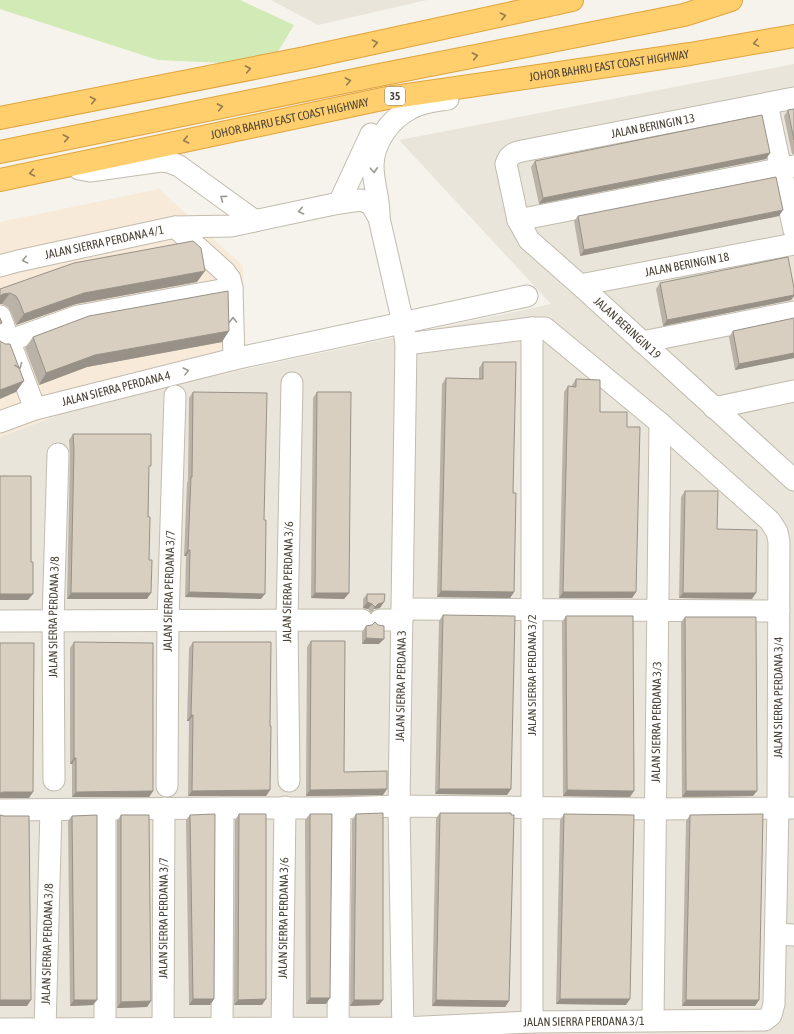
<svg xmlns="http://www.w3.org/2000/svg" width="794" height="1034" viewBox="0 0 794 1034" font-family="'Asap Condensed',sans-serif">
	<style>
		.residential { fill: #eae5da }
		.commercial { fill: #f7ead8 }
		.green { fill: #d2eab5 }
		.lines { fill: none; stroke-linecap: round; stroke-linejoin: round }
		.minor-casing { stroke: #c2bbae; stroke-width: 23 }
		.highway-casing { stroke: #e0a43c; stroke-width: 24 }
		.minor { stroke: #fff; stroke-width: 21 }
		.highway { stroke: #ffcf6e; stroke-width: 22 }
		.wall { fill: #bab2a6 }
		.shaded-wall { fill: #979187 }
		.building { fill: #d8cfc1; stroke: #979187 }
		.oneway { stroke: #937c4e }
		.oneway2 { stroke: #9c9892 }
		.labels { text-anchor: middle; stroke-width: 3; stroke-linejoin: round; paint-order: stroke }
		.shield { fill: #fff; stroke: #817c74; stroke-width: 1 }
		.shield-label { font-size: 11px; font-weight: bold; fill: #4b4439 }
		.street-label { font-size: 12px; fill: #4b4439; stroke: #fff }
	</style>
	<rect width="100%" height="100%" fill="#f6f3ec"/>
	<g class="residential">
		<polygon points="271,0 427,0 318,25"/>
		<polygon points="794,64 794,1034 0,1034 0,437 95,401 551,304 399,140"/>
	</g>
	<polygon class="commercial" points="159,189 243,266 245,369 95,401 0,437 0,222"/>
	<polygon class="green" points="0,0 240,0 294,25 270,65 158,60 0,9"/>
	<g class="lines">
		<defs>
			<g id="minor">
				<path id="s1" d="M794 98 522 151C513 153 509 155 506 164L518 220 529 240 580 285 794 480"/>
				<polyline points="767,104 794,230"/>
				<polyline points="79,169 90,171 161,161 169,162 179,166 255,221"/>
				<polyline points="339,203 371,134"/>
				<path d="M379 218C380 200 373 184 373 166 373 143 390 119 410 109 421 102 435 101 448 99"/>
				<polyline points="518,220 794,166"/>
				<polyline points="175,227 231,226 339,203 361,200 371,204 379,218 403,323 406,344 399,806 403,1034"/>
				<path id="s2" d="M0 266 18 261 175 227 225 272 230 279 232 288 234 359"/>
				<path id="s3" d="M580 285 794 244"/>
				<polyline points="0,316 35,409"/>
				<polyline points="642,342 794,312"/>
				<polyline points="0,344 78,316 232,288"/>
				<polyline points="714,408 794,391"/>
				<path id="s4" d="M0 422 35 409 234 359 527 296"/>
				<polyline points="403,609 779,611"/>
				<polyline points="380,620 402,620"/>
				<polyline points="0,621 362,620"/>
				<path id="s5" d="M54 780 53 620 58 454"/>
				<path id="s6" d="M289 781 287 620 292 383"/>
				<path id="s7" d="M167 786 168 620 175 396"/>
				<polyline points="0,810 223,808 340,808 399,806 655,809 794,808"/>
				<polyline points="105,810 105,1028"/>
				<polyline points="776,934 794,935"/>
				<path id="s8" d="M653 1020 660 423"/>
				<polyline points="532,1022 532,328"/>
				<path id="s9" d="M282 1028 285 807"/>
				<polyline points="338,1028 340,808"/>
				<path id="s10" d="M0 1029 402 1028 532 1022 765 1020 771 1015 774 1004 778 807 779 542 777 532 770 521 660 423 545 328H532L406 344"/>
				<path id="s11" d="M45 1029 51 810"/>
				<path id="s12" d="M163 1029 164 808"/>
				<polyline points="222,1029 223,808"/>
			</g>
			<g id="highway">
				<polyline points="0,118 300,59 572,0"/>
				<polyline points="0,152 379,75 684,15 731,0"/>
				<path id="s13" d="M0 180 387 98 690 54 794 36"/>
			</g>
		</defs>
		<use href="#minor" class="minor-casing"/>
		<use href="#highway" class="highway-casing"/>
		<use href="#minor" class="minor"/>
		<use href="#highway" class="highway"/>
	</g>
	<g class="wall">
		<polygon points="794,109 794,154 792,154 784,116 788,110"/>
		<polygon points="770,153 766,159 539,204 531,167 535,161"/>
		<polygon points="578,216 779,216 580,256 574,221"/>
		<polygon points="197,282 76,304 16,325 11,312 8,307 2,304 0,304 0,289"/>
		<polygon points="660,283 794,288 794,296 791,300 663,326 656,289"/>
		<polygon points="794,318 794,358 735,370 729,337 733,331"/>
		<polygon points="33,337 222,342 87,367 39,385 25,348"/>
		<polygon points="483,362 513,493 514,592 510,598 437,597 442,384 446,378 479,379 479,368"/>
		<polygon points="576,379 600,412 627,427 636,592 632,598 559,598 564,392 568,386 572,386 572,385"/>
		<polygon points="193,392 261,599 185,597 186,556 184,556 187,483 188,480 189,398"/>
		<polygon points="317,392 349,593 344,599 311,598 313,398"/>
		<polygon points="73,434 149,469 147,599 67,599 70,454 69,440"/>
		<polygon points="685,491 717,529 752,599 679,598 681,497"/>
		<polygon points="367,594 380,608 374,609 371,613 368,609 363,608 363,599"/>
		<polygon points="443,615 511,789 507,795 435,794 439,621"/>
		<polygon points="566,616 630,797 563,796 562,622"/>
		<polygon points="685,617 753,796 682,797 681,622"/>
		<polygon points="366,626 379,644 362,644 362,632"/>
		<polygon points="311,641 344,772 383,795 306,796 307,647"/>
		<polygon points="74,642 153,791 149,797 72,797 72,764 70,764 70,648"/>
		<polygon points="193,642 270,726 270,790 266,796 188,796 189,721 187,721 189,648"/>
		<polygon points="440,813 509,1001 505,1007 432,1006 436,818"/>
		<polygon points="239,814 262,1005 234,1005 235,820"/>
		<polygon points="310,814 326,1004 306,1004 305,820"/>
		<polygon points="356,814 379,1005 350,1006 352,820"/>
		<polygon points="564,814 626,1005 556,1004 560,820"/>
		<polygon points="121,815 151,1001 147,1007 117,1008 117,821"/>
		<polygon points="190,815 214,999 210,1005 189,1005 186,820"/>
		<polygon points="690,815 759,1000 755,1006 682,1006 686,821"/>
		<polygon points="72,816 93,1005 70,1006 68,821"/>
	</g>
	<g class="shaded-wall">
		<polygon points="770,153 766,159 539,204 543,198"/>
		<polygon points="783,210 779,216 580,256 584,250"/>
		<polygon points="205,271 197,282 76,304 16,325 24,314 84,293"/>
		<polygon points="10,293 2,304 0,304 0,296 3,294"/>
		<polygon points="794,295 794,296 791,300 663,326 667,320"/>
		<polygon points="229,331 222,342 87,367 39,385 46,373 95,355"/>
		<polygon points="794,353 794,358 735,370 739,364"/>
		<polygon points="24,381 16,392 0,399 0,390"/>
		<polygon points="188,550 190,550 186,556 184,556"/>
		<polygon points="441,591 514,592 510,598 437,597"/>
		<polygon points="189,592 265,594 261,599 185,597"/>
		<polygon points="563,592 636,592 632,598 559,598"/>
		<polygon points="71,593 151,593 147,599 67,599"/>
		<polygon points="315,593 349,593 344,599 311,598"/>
		<polygon points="683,593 756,593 752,599 679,598"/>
		<polygon points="0,594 33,594 28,600 0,600"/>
		<polygon points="367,602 372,604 368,609 363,608"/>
		<polygon points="384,602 380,608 374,609 371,613 375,607 378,604"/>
		<polygon points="366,638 384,639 379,644 362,644"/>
		<polygon points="191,715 193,715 189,721 187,721"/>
		<polygon points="74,758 76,758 72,764 70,764"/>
		<polygon points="387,789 383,795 306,796 310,790"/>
		<polygon points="439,789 511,789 507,795 435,794"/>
		<polygon points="270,790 266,796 188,796 192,791"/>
		<polygon points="567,790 634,791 630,797 563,796"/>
		<polygon points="153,791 149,797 72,797 76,792"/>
		<polygon points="686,791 757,791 753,796 682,797"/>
		<polygon points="4,792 33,792 29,798 0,798 0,793"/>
		<polygon points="310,998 330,998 326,1004 306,1004"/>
		<polygon points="193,999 214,999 210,1005 189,1005"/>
		<polygon points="266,999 262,1005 234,1005 238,1000"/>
		<polygon points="560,999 630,999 626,1005 556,1004"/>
		<polygon points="0,1000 31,1000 27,1006 0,1006"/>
		<polygon points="74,1000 97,1000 93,1005 70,1006"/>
		<polygon points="354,1000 383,1000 379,1005 350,1006"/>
		<polygon points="436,1000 509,1001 505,1007 432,1006"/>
		<polygon points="686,1000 759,1000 755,1006 682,1006"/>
		<polygon points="151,1001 147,1007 117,1008 121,1002"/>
	</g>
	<g class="building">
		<polygon points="794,109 794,140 788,110"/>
		<polygon points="762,115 770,153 543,198 535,161"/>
		<polygon points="776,177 783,210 584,250 578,216"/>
		<polygon points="193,241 201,248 205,271 84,293 24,314 19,301 16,296 10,293 3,294 0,296 0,289 74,263"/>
		<polygon points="788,257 794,288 794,295 667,320 660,283"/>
		<polygon points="228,291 229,331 95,355 46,373 33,337 89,316"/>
		<polygon points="0,318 2,323 0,324"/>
		<polygon points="794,318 794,353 739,364 733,331"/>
		<polygon points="0,341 5,344 10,344 24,381 0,390"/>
		<polygon points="483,362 516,362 513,493 516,493 514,592 441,591 446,378 483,379"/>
		<polygon points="576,379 600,380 600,412 627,412 627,427 640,427 636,592 563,592 568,386 576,387"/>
		<polygon points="193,392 267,393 264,520 266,520 265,594 189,592 190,550 188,550 191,477 192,477"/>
		<polygon points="317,392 351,392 349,593 315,593"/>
		<polygon points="73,434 151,434 151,466 149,466 148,517 150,517 149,560 152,560 151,593 71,593 74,449"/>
		<polygon points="0,476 31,476 31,562 33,562 33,594 0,594"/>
		<polygon points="685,491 718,491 717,529 757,530 756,593 683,593"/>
		<polygon points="367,594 385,594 384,602 378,604 375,607 372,604 367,602"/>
		<polygon points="443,615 515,616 511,789 439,789"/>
		<polygon points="566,616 633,616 634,791 567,790"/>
		<polygon points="685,617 756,617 757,791 686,791"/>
		<polygon points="375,622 378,625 384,626 384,639 366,638 366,626 372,625"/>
		<polygon points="311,641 345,641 344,772 387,771 387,789 310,790"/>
		<polygon points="74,642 153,643 153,791 76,792 76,758 74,758"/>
		<polygon points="193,642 271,642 270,726 271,726 270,790 192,791 193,715 191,715"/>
		<polygon points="0,643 34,643 33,792 4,792 0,793"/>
		<polygon points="383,813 383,1000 354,1000 356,814"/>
		<polygon points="440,813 511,813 511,815 514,815 509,1001 436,1000"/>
		<polygon points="215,814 214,999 193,999 190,815"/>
		<polygon points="239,814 266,814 266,999 238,1000"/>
		<polygon points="310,814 332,814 330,998 310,998"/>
		<polygon points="564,814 634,815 630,999 560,999"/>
		<polygon points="763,814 759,1000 686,1000 690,815"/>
		<polygon points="0,815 4,816 29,816 31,1000 0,1000"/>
		<polygon points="97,815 97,1000 74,1000 72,816"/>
		<polygon points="121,815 149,815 151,1001 121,1002"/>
	</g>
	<defs><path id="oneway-chevron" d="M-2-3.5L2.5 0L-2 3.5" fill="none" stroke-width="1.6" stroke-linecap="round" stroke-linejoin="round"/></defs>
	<g class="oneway">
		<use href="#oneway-chevron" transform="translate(503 16) rotate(-12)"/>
		<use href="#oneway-chevron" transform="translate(375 43) rotate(-12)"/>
		<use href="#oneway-chevron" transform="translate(756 43) rotate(170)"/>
		<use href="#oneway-chevron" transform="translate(475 56) rotate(-11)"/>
		<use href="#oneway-chevron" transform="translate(248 69) rotate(-11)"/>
		<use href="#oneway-chevron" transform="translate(348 81) rotate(-11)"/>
		<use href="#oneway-chevron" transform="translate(93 100) rotate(-11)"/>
		<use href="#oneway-chevron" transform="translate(220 107) rotate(-11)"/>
		<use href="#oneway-chevron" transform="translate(66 138) rotate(-11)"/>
		<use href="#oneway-chevron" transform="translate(186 140) rotate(168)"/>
		<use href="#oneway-chevron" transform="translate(32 173) rotate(168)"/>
	</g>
	<g class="oneway2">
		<use href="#oneway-chevron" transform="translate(374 170) rotate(87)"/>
		<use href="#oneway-chevron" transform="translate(223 198) rotate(-144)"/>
		<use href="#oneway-chevron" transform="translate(301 211) rotate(168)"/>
		<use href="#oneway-chevron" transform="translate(25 260) rotate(168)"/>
		<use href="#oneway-chevron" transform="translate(233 320) rotate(-91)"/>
		<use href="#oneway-chevron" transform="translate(19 366) rotate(69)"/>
		<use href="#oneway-chevron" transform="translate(186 371) rotate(-14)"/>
	</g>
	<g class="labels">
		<rect class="shield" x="385" y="87" width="20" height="18" rx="3"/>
		<g class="shield-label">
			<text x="395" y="100">35</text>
		</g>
		<g class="street-label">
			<text dy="4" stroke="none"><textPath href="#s13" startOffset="620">JOHOR BAHRU EAST COAST HIGHWAY</textPath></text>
			<text dy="4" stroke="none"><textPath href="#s13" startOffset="296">JOHOR BAHRU EAST COAST HIGHWAY</textPath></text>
			<text transform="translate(653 126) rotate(-11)" y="4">JALAN BERINGIN 13</text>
			<text dy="4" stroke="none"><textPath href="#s2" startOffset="107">JALAN SIERRA PERDANA 4/1</textPath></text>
			<text dy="4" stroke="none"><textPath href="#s3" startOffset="109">JALAN BERINGIN 18</textPath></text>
			<text dy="4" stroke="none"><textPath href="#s1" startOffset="511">JALAN BERINGIN 19</textPath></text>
			<text dy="4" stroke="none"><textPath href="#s4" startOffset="121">JALAN SIERRA PERDANA 4</textPath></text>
			<text dy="4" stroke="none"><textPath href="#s6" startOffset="199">JALAN SIERRA PERDANA 3/6</textPath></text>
			<text dy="4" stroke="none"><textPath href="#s7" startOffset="195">JALAN SIERRA PERDANA 3/7</textPath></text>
			<text dy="4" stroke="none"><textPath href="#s5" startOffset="163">JALAN SIERRA PERDANA 3/8</textPath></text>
			<text transform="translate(532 675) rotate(-90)" y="4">JALAN SIERRA PERDANA 3/2</text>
			<text transform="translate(401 686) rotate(-89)" y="4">JALAN SIERRA PERDANA 3</text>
			<text dy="4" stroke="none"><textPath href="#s10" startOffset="1091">JALAN SIERRA PERDANA 3/4</textPath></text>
			<text dy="4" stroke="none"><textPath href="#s8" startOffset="298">JALAN SIERRA PERDANA 3/3</textPath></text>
			<text dy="4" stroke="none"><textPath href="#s12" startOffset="111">JALAN SIERRA PERDANA 3/7</textPath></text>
			<text dy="4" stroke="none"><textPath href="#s9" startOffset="110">JALAN SIERRA PERDANA 3/6</textPath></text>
			<text dy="4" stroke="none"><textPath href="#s11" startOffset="85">JALAN SIERRA PERDANA 3/8</textPath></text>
			<text dy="4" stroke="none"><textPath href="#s10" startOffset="584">JALAN SIERRA PERDANA 3/1</textPath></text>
		</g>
	</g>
</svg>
